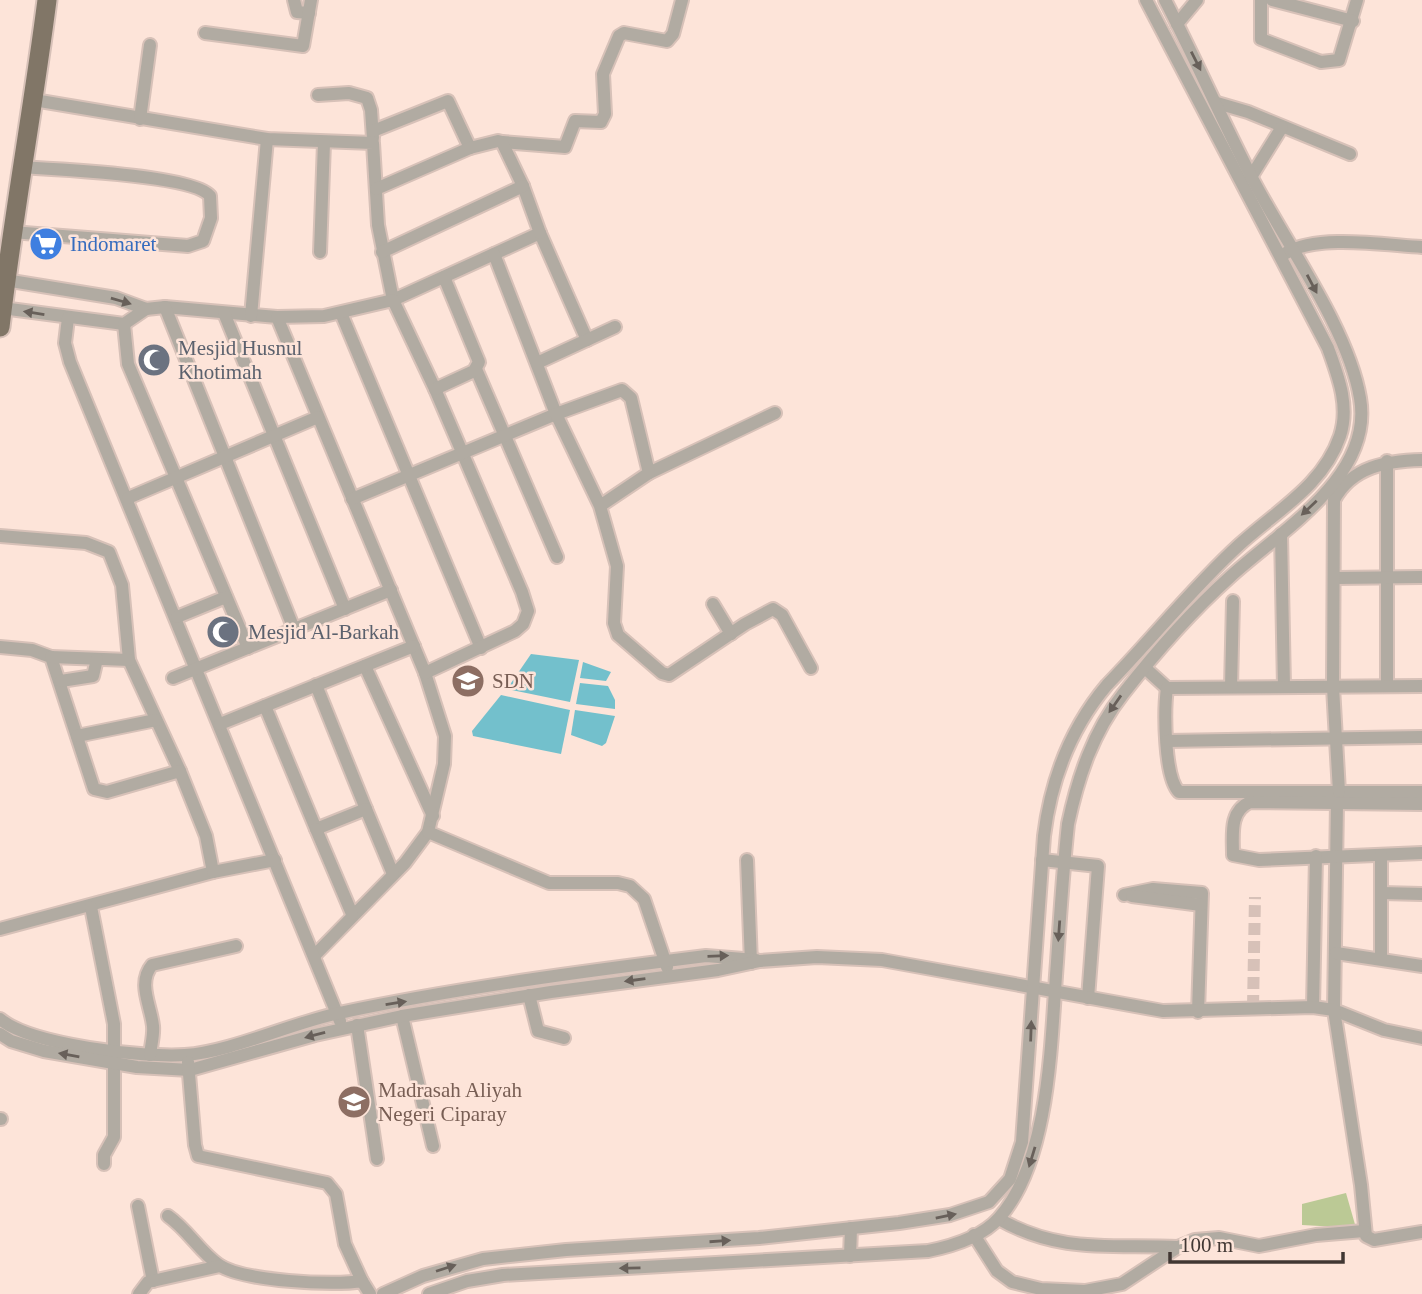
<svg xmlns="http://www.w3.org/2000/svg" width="1422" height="1294" viewBox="0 0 1422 1294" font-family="Georgia,serif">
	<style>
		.green { fill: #bbc995 }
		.water { fill: #73c0cc }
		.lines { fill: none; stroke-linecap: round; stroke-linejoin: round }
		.street-tunnel { stroke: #d7c1b8; stroke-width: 12; stroke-dasharray: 12 6; stroke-linecap: butt }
		.street-casing { stroke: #d7c1b8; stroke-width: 16 }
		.primary-casing { stroke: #d7c1b8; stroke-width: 23 }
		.street { stroke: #b1aba2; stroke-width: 12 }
		.primary { stroke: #817667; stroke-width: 19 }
		.oneway { fill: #68605a }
		.labels { text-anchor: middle; stroke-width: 5; stroke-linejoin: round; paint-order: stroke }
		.shop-label { font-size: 21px; fill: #366cbe; stroke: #fde4d9; text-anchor: start }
		.worship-label { font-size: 21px; fill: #5b616d; stroke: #fde4d9; text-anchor: start }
		.education-label { font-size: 21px; fill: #785e54; stroke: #fde4d9; text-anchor: start }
	</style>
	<rect width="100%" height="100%" fill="#fde4d9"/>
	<polygon class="green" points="1346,1193 1356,1228 1302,1225 1302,1204"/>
	<g class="water">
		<polygon points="531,654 579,660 570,702 507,689"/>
		<polygon points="583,662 611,672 606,681 580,678"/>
		<polygon points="580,683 608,686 615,700 615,709 576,704"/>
		<polygon points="501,695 570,710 561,754 473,736 472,731"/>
		<polygon points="575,710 615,716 606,743 602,746 571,735"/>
	</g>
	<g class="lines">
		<polyline class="street-tunnel" points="1253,1007 1255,897"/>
		<defs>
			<g id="street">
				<polyline points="294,0 297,12 309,13"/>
				<polyline points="1261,0 1261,39 1321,62 1339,60 1357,0"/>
				<polyline points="1272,0 1353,21"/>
				<polyline points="1177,24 1197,0"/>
				<polyline points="205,33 303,46 311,0"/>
				<polyline points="318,95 349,93 367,98 371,110 373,138"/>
				<polyline points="34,100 267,139 373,143 378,225 393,300 540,233 587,340"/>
				<polyline points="1217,103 1248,112 1350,154"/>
				<polyline points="140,119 150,45"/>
				<polyline points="373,131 448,101 470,148"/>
				<polyline points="502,142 565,147 575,121 601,122 605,114 603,74 619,36 624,33 667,41 673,34 682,0"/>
				<polyline points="1251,177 1282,127"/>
				<polyline points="376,189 470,148 498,141 502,142 523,186 540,233"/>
				<path d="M12 232 188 246 203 241 211 218 210 196C195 175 53 169 21 167"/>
				<polyline points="320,252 324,143"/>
				<polyline points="382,252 523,186"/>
				<path d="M1286 253C1318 234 1385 245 1422 247"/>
				<polyline points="5,280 116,298 146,309 165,307 277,317 425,673 445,736 444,764 428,832 405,863 314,956"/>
				<polyline points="165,307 294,629"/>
				<polyline points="2,308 124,324 146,309"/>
				<polyline points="224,313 345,609"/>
				<polyline points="341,313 481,648"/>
				<polyline points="251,316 267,139"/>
				<polyline points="277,317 324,316 393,300 435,389 522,592 528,611 523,624 515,631 425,673"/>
				<polyline points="68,318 65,343 70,362 340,1021"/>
				<polyline points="124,324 128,364 248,648"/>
				<polyline points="537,363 615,327"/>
				<polyline points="476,369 557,557"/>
				<polyline points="435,389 474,371 479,362 444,277"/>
				<polyline points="1387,461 1387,686"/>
				<polyline points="649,473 775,413"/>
				<polyline points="128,498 318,417"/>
				<polyline points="352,499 556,414 494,254"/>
				<polyline points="600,506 556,414 622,390 631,398 649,473 600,506 617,566 614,623 618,635 662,673 669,675 745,624 773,609 782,615 811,668"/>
				<polyline points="1281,534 1284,687"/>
				<polyline points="0,536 86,543 109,552 122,585 129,660 180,771"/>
				<polyline points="1336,578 1422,577"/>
				<polyline points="713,604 731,634"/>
				<polyline points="177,617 226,597"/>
				<polyline points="0,647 32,650 51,657 94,789 107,792 180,771 206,836 213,872 0,929"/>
				<polyline points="51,657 129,660"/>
				<polyline points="365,666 433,816"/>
				<polyline points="1145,668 1167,688"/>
				<polyline points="173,678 391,590"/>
				<polyline points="61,681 93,676 97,659"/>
				<polyline points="316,685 366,809"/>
				<path d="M1422 686 1167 688C1164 710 1164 777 1179 792H1422"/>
				<polyline points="1231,687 1233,601"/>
				<polyline points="265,706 316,829 366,809 393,874"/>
				<polyline points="220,724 414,646"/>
				<polyline points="77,736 156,720"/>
				<polyline points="1167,741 1422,737"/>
				<path d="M1339 792 1333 687 1334 500C1352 466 1387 461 1422 460"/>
				<polyline points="1337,802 1334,1010 1384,1030 1422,1038"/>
				<path d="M1422 804 1250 802C1229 811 1233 835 1233 855L1259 860 1422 853"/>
				<polyline points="316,829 352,914"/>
				<polyline points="428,832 549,883 618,883 630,886 644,899 667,967"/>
				<polyline points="747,860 751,963"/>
				<polyline points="1042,860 1098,866 1088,998"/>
				<polyline points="213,872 275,860"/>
				<polyline points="1382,893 1422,894"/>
				<polyline points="1124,895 1153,889 1202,893 1198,1012"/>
				<polyline points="1132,896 1201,905"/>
				<polyline points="91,907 114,1024 114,1137 104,1155 104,1164"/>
				<polyline points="1336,953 1422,966"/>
				<polyline points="1381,959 1381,855"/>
				<polyline points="529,995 538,1031 564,1038"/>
				<polyline points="1313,1007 1316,856"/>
				<polyline points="402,1016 433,1146"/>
				<path d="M0 1019C31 1045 144 1058 185 1055 230 1052 292 1023 339 1013 457 988 586 971 706 956L756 960"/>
				<polyline points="357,1025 377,1159"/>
				<polyline points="0,1034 11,1041 44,1051 137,1067 190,1070 315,1035 402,1016 551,992 718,970 760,961 817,957 882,960 1163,1011 1313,1007 1334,1010 1361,1185 1366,1236 1374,1240 1422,1232"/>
				<path d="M150 1055C151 1045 154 1035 153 1026 151 1006 137 983 152 965L236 946"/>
				<polyline points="188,1062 195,1145 198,1156 327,1183 336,1194 345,1244 362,1281"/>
				<polyline points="0,1119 1,1119"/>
				<polyline points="138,1206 153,1281"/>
				<path d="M168 1216C188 1230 200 1252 219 1265 242 1281 334 1286 362 1281L370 1294"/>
				<path d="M999 1219C1060 1254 1111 1244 1178 1247"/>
				<polyline points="974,1235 997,1271 1012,1282 1041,1289 1085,1291 1122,1284 1178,1247 1195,1240 1219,1238 1259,1246 1316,1235 1364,1231"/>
				<polyline points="850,1256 851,1228"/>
				<polyline points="139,1294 148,1282 220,1266"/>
				<path d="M383 1294 423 1276 483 1259 566 1250 759 1238 899 1223 950 1215 989 1202 1010 1179 1022 1142 1044 836C1051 779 1070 729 1107 685 1152 639 1192 588 1239 545 1276 511 1323 486 1340 436 1350 406 1338 376 1328 348L1146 0"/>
				<path d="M429 1294 467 1281 503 1275 928 1251C953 1246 982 1237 999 1218 1051 1160 1051 1036 1057 962 1060 916 1063 870 1068 824 1078 777 1093 732 1123 694 1155 653 1192 611 1230 577 1280 531 1374 477 1360 398 1348 327 1284 241 1251 176 1221 118 1195 58 1165 0"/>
			</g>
			<path id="primary" d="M0 327C13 217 33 109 47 0"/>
		</defs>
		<use href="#street" class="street-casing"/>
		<use href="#primary" class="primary-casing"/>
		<use href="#street" class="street"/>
		<use href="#primary" class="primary"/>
	</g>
	<defs><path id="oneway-solid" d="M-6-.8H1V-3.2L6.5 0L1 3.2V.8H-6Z" transform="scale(1.75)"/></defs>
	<g class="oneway">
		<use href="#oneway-solid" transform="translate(1196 61) rotate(63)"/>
		<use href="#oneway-solid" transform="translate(1312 284) rotate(62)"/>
		<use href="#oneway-solid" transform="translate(121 301) rotate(16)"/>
		<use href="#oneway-solid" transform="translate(34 313) rotate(-171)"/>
		<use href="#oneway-solid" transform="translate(1309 508) rotate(137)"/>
		<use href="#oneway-solid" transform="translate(1115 704) rotate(125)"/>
		<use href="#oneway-solid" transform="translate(1059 931) rotate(94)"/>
		<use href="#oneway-solid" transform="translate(718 956) rotate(-2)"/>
		<use href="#oneway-solid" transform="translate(635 980) rotate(172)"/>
		<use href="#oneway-solid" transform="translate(396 1003) rotate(-9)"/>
		<use href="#oneway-solid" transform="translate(1031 1031) rotate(-88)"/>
		<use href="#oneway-solid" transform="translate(315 1035) rotate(165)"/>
		<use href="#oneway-solid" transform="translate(69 1055) rotate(-170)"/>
		<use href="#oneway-solid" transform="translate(1032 1157) rotate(107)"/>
		<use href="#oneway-solid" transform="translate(946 1216) rotate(-12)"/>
		<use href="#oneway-solid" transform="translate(720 1241) rotate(-4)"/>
		<use href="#oneway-solid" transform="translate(446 1268) rotate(-18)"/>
		<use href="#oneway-solid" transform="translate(630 1268) rotate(179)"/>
	</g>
	<defs>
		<symbol id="supermarket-disc" viewBox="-11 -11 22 22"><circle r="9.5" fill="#3f7fe0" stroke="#fde4d9"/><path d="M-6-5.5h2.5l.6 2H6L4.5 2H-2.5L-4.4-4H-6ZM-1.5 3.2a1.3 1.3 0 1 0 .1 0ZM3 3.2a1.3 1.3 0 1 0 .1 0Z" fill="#fff"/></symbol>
		<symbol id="mosque-disc" viewBox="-11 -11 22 22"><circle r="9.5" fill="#6b7280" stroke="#fde4d9"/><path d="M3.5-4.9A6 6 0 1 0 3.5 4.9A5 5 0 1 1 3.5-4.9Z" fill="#fff"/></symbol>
		<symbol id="school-disc" viewBox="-11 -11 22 22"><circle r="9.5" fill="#8d6e63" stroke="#fde4d9"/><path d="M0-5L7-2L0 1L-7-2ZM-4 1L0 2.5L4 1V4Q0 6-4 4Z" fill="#fff"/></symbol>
	</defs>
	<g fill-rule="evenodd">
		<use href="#supermarket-disc" x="27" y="225" width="38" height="38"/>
		<use href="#mosque-disc" x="135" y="341" width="38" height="38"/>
		<use href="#mosque-disc" x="204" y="613" width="38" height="38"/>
		<use href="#school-disc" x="449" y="662" width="38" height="38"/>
		<use href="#school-disc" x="335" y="1083" width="38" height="38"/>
	</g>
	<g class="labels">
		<g class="shop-label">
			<text x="70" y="251">Indomaret</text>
		</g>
		<g class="worship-label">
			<text x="178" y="355">Mesjid Husnul<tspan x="178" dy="24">Khotimah</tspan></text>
			<text x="248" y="639">Mesjid Al-Barkah</text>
		</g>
		<g class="education-label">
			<text x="492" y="688">SDN</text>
			<text x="378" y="1097">Madrasah Aliyah<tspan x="378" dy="24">Negeri Ciparay</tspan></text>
		</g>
	</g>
	<path d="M1170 1252v10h173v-10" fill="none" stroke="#413733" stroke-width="3.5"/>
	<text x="1180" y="1252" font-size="21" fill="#413733" stroke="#fde4d9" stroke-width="5" paint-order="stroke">100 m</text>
</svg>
